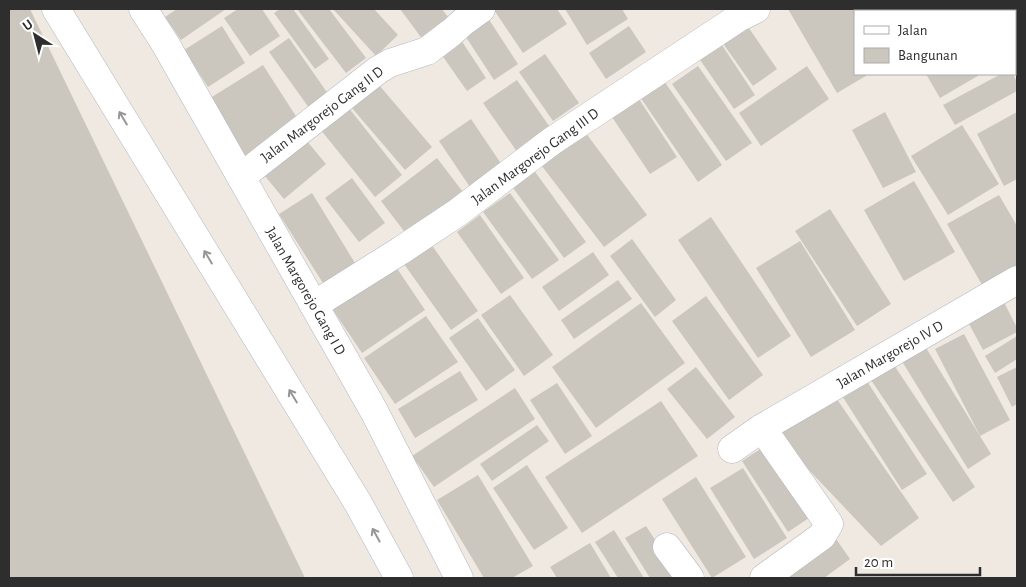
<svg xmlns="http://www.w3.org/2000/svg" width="1026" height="587" viewBox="0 0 1026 587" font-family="'Alegreya Sans',sans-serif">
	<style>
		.building { fill: #cbc7bf }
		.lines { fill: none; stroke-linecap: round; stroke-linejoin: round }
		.minor-casing { stroke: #b4b7c1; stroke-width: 29 }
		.minor { stroke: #fff; stroke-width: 28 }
		.oneway { stroke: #969696 }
		.labels { text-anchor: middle; stroke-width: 4; stroke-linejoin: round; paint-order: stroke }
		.street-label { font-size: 15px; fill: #2e2e2e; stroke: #fff }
	</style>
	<rect width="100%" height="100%" fill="#efe9e1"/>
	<g class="building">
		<polygon points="9,9 30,9 305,578 9,578"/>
		<polygon points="177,9 226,9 181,40 165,17"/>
		<polygon points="238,9 262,9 280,36 250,56 224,18"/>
		<polygon points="280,9 293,9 329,59 315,69 274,13"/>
		<polygon points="297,9 329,9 366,58 346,73"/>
		<polygon points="333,9 374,9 398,35 376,56"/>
		<polygon points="400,9 442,9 456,28 429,48"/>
		<polygon points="495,9 557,9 567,24 523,53 494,10"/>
		<polygon points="565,9 622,9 628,19 587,45"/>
		<polygon points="788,9 886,9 888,11 855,11 855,74 869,74 837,93"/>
		<polygon points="966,9 995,9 990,11 967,11"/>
		<polygon points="484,12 518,64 494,80 460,28"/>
		<polygon points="742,18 777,69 753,86 717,35"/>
		<polygon points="222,26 245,63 208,87 184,50"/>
		<polygon points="629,26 646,52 606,79 589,53"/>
		<polygon points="716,36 755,95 734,109 694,51"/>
		<polygon points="459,37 486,78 467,91 439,51"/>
		<polygon points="289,38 331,98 312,112 269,52"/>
		<polygon points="545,54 579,103 553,121 519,72"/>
		<polygon points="263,65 301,124 246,160 207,100"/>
		<polygon points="698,66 752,143 726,161 672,84"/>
		<polygon points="807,66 829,99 761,146 739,113"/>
		<polygon points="926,74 981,74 940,98"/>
		<polygon points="1001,74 1013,74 1017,82 1017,91 955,125 943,105"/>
		<polygon points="660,75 722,165 698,182 636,91"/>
		<polygon points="373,78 432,147 405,170 346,101"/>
		<polygon points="517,80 554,133 520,156 483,103"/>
		<polygon points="633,90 677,157 650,174 606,108"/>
		<polygon points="344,102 402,175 375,197 316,124"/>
		<polygon points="885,112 916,172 883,188 852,130"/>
		<polygon points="1017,112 1017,179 1004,186 977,134"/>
		<polygon points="471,119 504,168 472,190 439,141"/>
		<polygon points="962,125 999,184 948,215 911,156"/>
		<polygon points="582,128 647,215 604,247 538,161"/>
		<polygon points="306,140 326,164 284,199 264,175"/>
		<polygon points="437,158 466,196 410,239 381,201"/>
		<polygon points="533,169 586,242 564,258 511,185"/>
		<polygon points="352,178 385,223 359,242 325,198"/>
		<polygon points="914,181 955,252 904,281 864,210"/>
		<polygon points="312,193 355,263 323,283 279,214"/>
		<polygon points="510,193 559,260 532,279 483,212"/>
		<polygon points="999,195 1017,226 1017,271 985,290 947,224"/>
		<polygon points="830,209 891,304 857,326 795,231"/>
		<polygon points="480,215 524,278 501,294 457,232"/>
		<polygon points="711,217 791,336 758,358 678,240"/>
		<polygon points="632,239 676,300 655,317 610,256"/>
		<polygon points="800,241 855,330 811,357 756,268"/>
		<polygon points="431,244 478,311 451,330 404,264"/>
		<polygon points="593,252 609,275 559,311 542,287"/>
		<polygon points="390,258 425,310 362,353 327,301"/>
		<polygon points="618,280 632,299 574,339 561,320"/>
		<polygon points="510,295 553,355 524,376 481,315"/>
		<polygon points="706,296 763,375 729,400 672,321"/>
		<polygon points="1003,300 1017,328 1017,332 983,350 967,320"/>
		<polygon points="641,303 685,363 596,428 552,367"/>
		<polygon points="426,316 458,362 395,404 364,358"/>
		<polygon points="478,318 515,370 486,391 449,338"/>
		<polygon points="964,334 1010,420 980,436 935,349"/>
		<polygon points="1017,336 1017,359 995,373 985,356"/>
		<polygon points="923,343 991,454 968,469 900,358"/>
		<polygon points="892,362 975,487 953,502 869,377"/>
		<polygon points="696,367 735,417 707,439 667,389"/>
		<polygon points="1017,367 1017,404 1012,407 997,377"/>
		<polygon points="460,371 478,400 415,438 398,409"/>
		<polygon points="863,375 927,474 902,490 839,391"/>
		<polygon points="557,383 592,436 565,454 530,400"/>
		<polygon points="515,388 535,419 434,487 412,456"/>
		<polygon points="834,395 919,518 881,546 773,432"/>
		<polygon points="661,401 698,456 582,533 545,477"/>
		<polygon points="537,425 549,441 492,481 480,464"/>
		<polygon points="770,443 815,514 788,532 742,461"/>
		<polygon points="527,465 568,528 534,550 493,488"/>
		<polygon points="743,468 787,538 754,559 710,488"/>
		<polygon points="478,475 533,566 512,578 484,578 437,500"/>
		<polygon points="696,477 746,557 712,578 662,499"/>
		<polygon points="646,526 680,578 650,578 625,538"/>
		<polygon points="614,530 644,578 618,578 595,542"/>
		<polygon points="834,536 850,559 824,578 775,578"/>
		<polygon points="590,543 611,578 557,578 550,567"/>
	</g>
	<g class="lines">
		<defs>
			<g id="minor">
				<polyline points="56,9 358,503 399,578"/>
				<polyline points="143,9 166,45 374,411 459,578"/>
				<polyline points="241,177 378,70 390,63 427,51 452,32 463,22 481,9"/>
				<polyline points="314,305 400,251 457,213 552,141 738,18 756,9"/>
				<polyline points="762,428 829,524 822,536 764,578"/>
				<polyline points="732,449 762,428 1017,280"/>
				<polyline points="667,547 690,578"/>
			</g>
		</defs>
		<use href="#minor" class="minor-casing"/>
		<use href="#minor" class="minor"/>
	</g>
	<defs><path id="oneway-shaft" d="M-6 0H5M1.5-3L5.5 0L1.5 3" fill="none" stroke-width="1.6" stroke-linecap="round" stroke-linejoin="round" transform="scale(1.25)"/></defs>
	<g class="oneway">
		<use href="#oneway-shaft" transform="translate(123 118) rotate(-121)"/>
		<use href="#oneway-shaft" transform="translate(208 257) rotate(-121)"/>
		<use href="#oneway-shaft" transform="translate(293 396) rotate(-121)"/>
		<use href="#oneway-shaft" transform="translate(376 535) rotate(-119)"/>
	</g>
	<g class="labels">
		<g class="street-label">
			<text transform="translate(322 114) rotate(-37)" y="5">Jalan Margorejo Gang II D</text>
			<text transform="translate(535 156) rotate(-36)" y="5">Jalan Margorejo Gang III D</text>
			<text transform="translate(306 291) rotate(60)" y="5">Jalan Margorejo Gang I D</text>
			<text transform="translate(890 354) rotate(-30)" y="5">Jalan Margorejo IV D</text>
		</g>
	</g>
	<rect width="1026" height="587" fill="none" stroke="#2e2e2e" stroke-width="20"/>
	<rect x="854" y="10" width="162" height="65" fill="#ffffff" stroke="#ababab"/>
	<rect x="864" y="26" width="25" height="8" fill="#ffffff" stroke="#ababab"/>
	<text x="898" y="35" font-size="15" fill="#2e2e2e">Jalan</text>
	<rect x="864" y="48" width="25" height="15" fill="#cbc7bf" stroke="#ababab"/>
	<text x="898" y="60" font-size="15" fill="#2e2e2e">Bangunan</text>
	<g transform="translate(35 35) rotate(324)" stroke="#ffffff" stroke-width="4" paint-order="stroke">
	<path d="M0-4L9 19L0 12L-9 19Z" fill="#2e2e2e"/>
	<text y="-8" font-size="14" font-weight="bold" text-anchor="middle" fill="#2e2e2e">U</text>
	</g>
	<path d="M856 567v8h124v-8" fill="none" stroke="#2e2e2e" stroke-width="2.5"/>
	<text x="864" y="567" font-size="15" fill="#2e2e2e" stroke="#ffffff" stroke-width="4" paint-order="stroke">20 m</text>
</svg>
